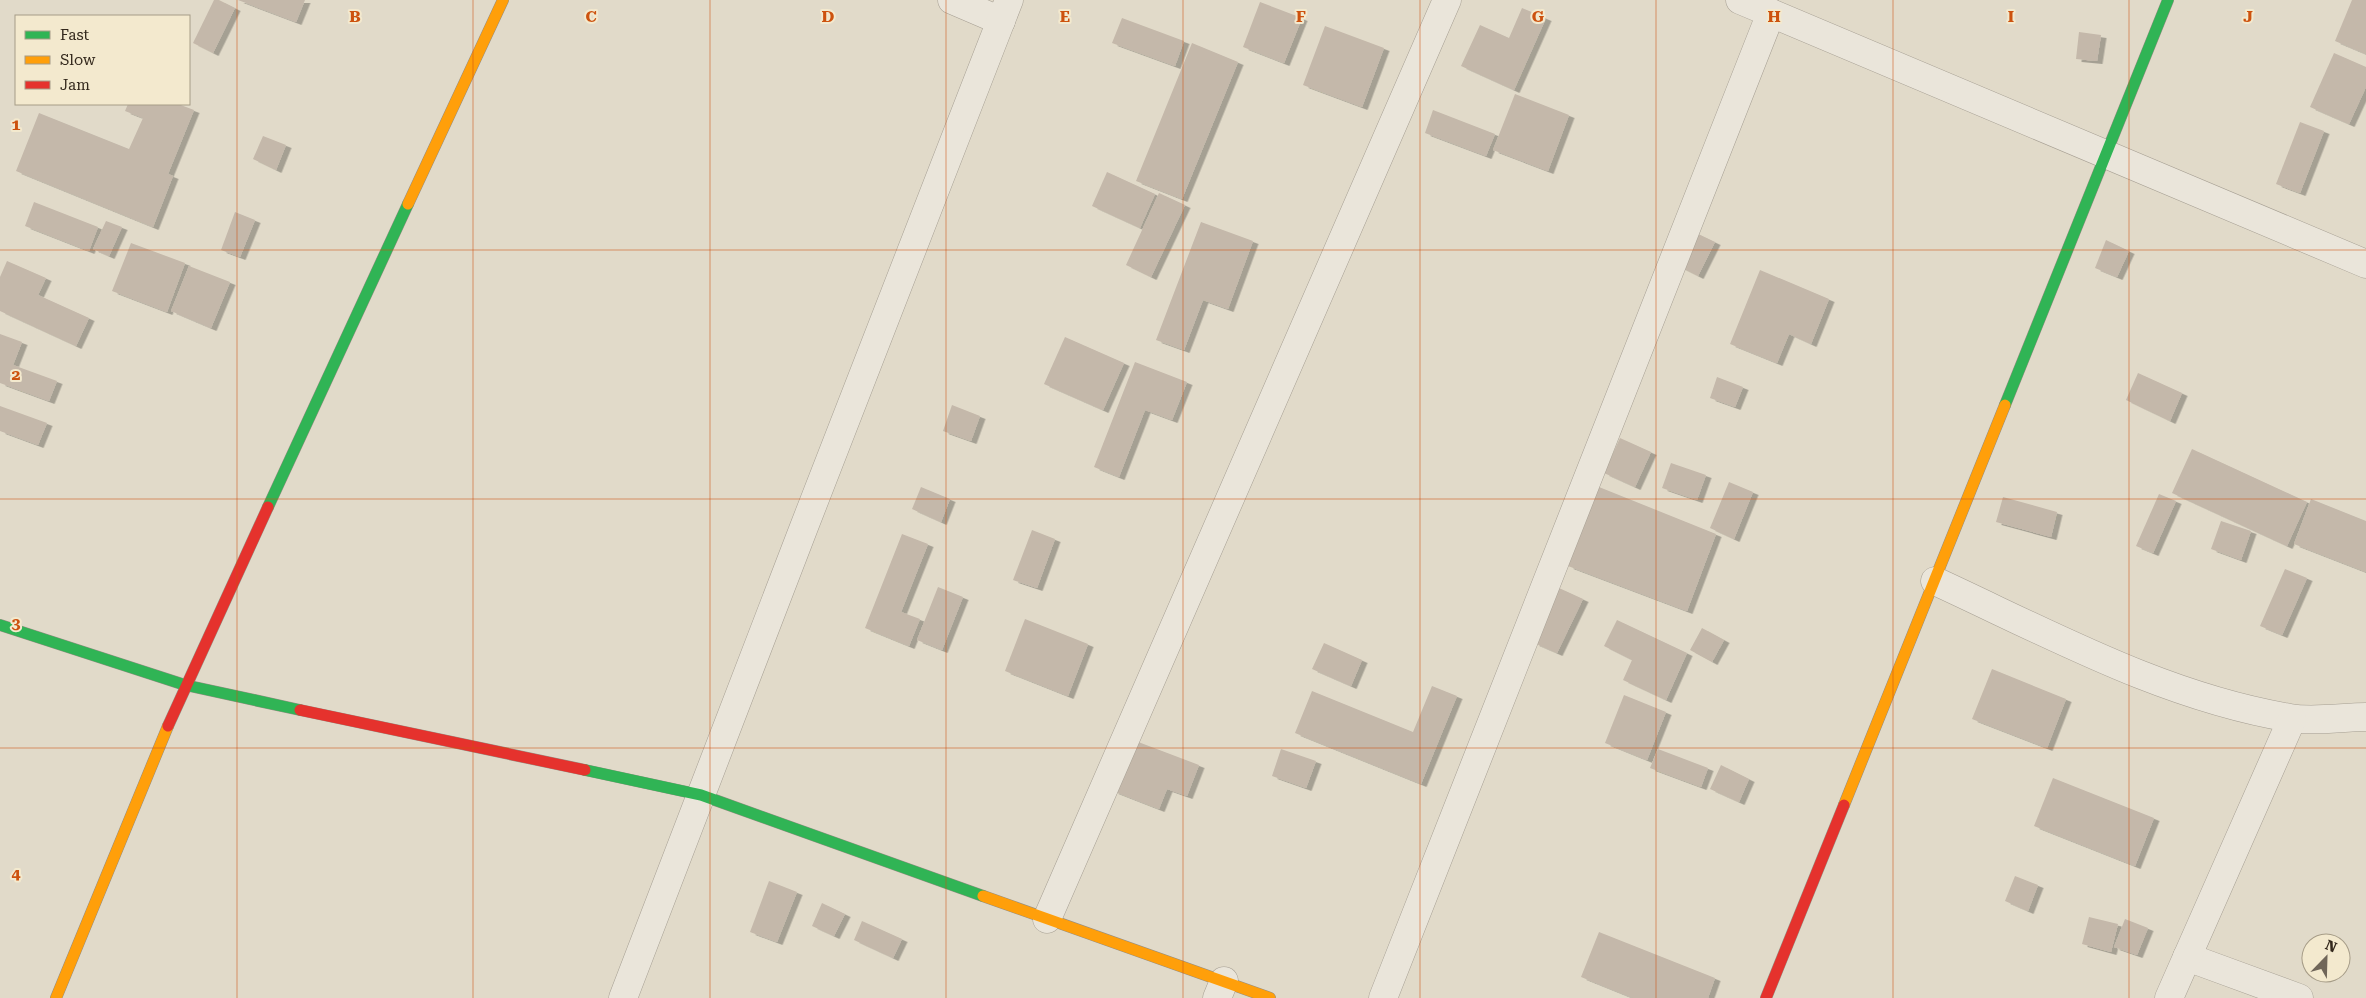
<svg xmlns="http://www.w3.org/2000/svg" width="2366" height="998" viewBox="0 0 2366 998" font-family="'Roboto Serif',serif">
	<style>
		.building { fill: #c4b8aa; filter: url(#shadow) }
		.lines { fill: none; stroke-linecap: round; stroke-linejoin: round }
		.street-casing { stroke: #a69f93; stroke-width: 29 }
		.fast-casing { stroke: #958e83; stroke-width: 12 }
		.slow-casing { stroke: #958e83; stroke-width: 12 }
		.jam-casing { stroke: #958e83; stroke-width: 12 }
		.street { stroke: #eae5da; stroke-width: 28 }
		.fast { stroke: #30b455; stroke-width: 11 }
		.slow { stroke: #ff9f0a; stroke-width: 11 }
		.jam { stroke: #e5322d; stroke-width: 11 }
		.grid { fill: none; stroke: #cd520e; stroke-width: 1; stroke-opacity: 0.55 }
		.grid-label { font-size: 16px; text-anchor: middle; font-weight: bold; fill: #cd520e; stroke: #f3e9ce; stroke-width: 4; stroke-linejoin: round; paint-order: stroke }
	</style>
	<defs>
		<filter id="shadow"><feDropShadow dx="5.5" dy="3" stdDeviation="0" flood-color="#0004"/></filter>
	</defs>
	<rect width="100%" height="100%" fill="#e1dac9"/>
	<g class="building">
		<polygon points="214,0 219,0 235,8 213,53 193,43"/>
		<polygon points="238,0 305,0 296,22"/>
		<polygon points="2352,0 2366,0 2366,54 2335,41"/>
		<polygon points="1260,2 1302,18 1284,63 1243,47"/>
		<polygon points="1522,8 1546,18 1514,90 1461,66 1480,25 1509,38"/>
		<polygon points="1122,18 1184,41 1175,66 1112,43"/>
		<polygon points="1325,26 1384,48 1362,107 1303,85"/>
		<polygon points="2079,32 2101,35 2097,61 2076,59"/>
		<polygon points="1192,43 1238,62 1182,199 1136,181"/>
		<polygon points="2334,53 2366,67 2366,87 2349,124 2310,107"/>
		<polygon points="1515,94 1569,115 1548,171 1493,150"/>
		<polygon points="128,104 178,104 194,110 168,174 173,176 153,227 16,171 39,113 129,149 143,118 125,111"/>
		<polygon points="1433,110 1495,134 1486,156 1425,133"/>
		<polygon points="2300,122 2324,131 2300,193 2276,184"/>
		<polygon points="263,136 286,145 276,170 253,159"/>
		<polygon points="1107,172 1155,194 1140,228 1092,206"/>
		<polygon points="1159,193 1185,205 1151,277 1126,265"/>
		<polygon points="34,202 98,227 89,251 25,226"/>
		<polygon points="235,212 255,220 240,257 221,250"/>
		<polygon points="106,221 122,227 109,256 93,249"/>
		<polygon points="1201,222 1253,241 1228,309 1203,300 1184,350 1156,340"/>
		<polygon points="1694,232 1715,242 1698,276 1676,265"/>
		<polygon points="2106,240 2129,251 2117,277 2095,268"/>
		<polygon points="131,243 185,263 167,312 112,291"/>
		<polygon points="7,261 46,278 38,295 89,318 76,346 0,311 0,277"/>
		<polygon points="189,266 230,282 211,328 171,311"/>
		<polygon points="1760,270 1829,299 1811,344 1789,334 1777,363 1730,344"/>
		<polygon points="0,334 22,342 13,365 57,381 49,401 0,383"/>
		<polygon points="1065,337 1124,363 1103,410 1044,384"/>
		<polygon points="1135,362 1187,382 1172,420 1145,410 1119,477 1094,467"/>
		<polygon points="2138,373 2182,393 2170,421 2126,400"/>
		<polygon points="1717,377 1743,387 1735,407 1710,398"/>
		<polygon points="952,405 980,416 971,441 943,431"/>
		<polygon points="0,406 47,423 38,445 0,431"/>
		<polygon points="1620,438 1651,452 1635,487 1604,473"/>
		<polygon points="2192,449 2307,502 2287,546 2172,493"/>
		<polygon points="1671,463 1706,475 1697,500 1662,488"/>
		<polygon points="1729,482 1753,492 1734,539 1710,528"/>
		<polygon points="921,487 950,499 941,522 912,509"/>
		<polygon points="1599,487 1716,534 1687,611 1568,566"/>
		<polygon points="2159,494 2176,501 2153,553 2136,546"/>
		<polygon points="2003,497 2057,512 2051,537 1996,522"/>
		<polygon points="2311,499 2366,521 2366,572 2294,544"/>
		<polygon points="2221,521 2251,531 2241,560 2211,549"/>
		<polygon points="1032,530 1055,539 1037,588 1013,580"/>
		<polygon points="902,534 928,544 901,612 920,619 909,646 865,628"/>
		<polygon points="2285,569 2307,578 2282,635 2260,626"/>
		<polygon points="938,587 963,597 942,650 917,640"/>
		<polygon points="1559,588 1583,599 1557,653 1534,643"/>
		<polygon points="1025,619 1088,644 1068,696 1005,671"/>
		<polygon points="1617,620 1687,653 1666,700 1623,680 1632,660 1604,646"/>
		<polygon points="1702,628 1724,640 1712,662 1690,650"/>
		<polygon points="1324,643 1362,660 1351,686 1312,669"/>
		<polygon points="1992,669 2066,699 2047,748 1972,719"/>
		<polygon points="1432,686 1457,696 1421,784 1295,733 1312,691 1413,732"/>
		<polygon points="1624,695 1666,712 1647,760 1605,743"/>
		<polygon points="1133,740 1199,765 1187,796 1167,789 1159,809 1113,791"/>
		<polygon points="1281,749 1316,761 1306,788 1272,776"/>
		<polygon points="1658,749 1708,768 1701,787 1650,768"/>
		<polygon points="1721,765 1749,779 1739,802 1710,789"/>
		<polygon points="2053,778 2154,818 2135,866 2034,826"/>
		<polygon points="2015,876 2038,885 2028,911 2005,901"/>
		<polygon points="769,881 797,892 777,942 750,932"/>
		<polygon points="822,903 845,914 834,936 812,926"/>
		<polygon points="2089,917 2118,924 2111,952 2082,944"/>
		<polygon points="2125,919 2148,928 2137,955 2114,947"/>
		<polygon points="862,921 902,939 893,958 854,940"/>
		<polygon points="1599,932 1715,978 1708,998 1633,998 1581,977"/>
	</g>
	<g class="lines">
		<defs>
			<g id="street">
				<polyline points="952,0 1001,21"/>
				<polyline points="1740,0 2366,264"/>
				<path d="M1935 581C2050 634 2164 697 2290 718 2313 722 2343 717 2366 717"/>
				<polyline points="1047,919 1447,0"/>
				<polyline points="2187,957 2299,998"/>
				<polyline points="623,998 804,527 1009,0"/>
				<polyline points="1217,998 1224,981"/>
				<polyline points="1383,998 1771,13"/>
				<polyline points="2169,998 2292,719"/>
			</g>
			<g id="fast">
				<polyline points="2005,405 2168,0"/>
				<polyline points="268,507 408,204"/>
				<polyline points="0,625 185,685 300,710"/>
				<polyline points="585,770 701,795 983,896"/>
			</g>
			<g id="slow">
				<polyline points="408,204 503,0"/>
				<polyline points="1844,805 2005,405"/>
				<polyline points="983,896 1270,998"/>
				<polyline points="56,998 168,726"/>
			</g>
			<g id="jam">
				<polyline points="300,710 585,770"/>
				<polyline points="168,726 268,507"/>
				<polyline points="1766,998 1844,805"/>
			</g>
		</defs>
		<use href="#street" class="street-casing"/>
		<use href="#fast" class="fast-casing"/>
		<use href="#slow" class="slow-casing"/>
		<use href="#jam" class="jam-casing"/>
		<use href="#street" class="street"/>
		<use href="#fast" class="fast"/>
		<use href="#slow" class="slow"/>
		<use href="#jam" class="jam"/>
	</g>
	<path class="grid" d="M237 0V998M473 0V998M710 0V998M946 0V998M1183 0V998M1420 0V998M1656 0V998M1893 0V998M2129 0V998M0 250H2366M0 499H2366M0 748H2366"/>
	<g class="grid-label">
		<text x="355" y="22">B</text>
		<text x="591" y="22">C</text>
		<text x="828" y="22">D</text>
		<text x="1065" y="22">E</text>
		<text x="1301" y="22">F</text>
		<text x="1538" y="22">G</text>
		<text x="1774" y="22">H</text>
		<text x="2011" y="22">I</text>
		<text x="2248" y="22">J</text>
		<text x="16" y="130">1</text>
		<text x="16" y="380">2</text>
		<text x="16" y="629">3</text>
		<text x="16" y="879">4</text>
	</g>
	<rect x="15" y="15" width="175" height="90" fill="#f3e9ce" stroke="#a69c87"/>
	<rect x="25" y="31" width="25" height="8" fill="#30b455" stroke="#a69c87"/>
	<text x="60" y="40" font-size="15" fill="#33281c">Fast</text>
	<rect x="25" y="56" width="25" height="8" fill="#ff9f0a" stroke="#a69c87"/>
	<text x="60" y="65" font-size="15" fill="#33281c">Slow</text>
	<rect x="25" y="81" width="25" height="8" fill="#e5322d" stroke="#a69c87"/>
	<text x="60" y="90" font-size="15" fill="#33281c">Jam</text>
	<g transform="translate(2326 958) rotate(23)"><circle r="24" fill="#f3e9ce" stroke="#a69c87"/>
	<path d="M0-4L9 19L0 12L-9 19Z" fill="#706659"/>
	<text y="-8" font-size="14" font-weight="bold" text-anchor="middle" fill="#33281c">N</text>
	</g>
</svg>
